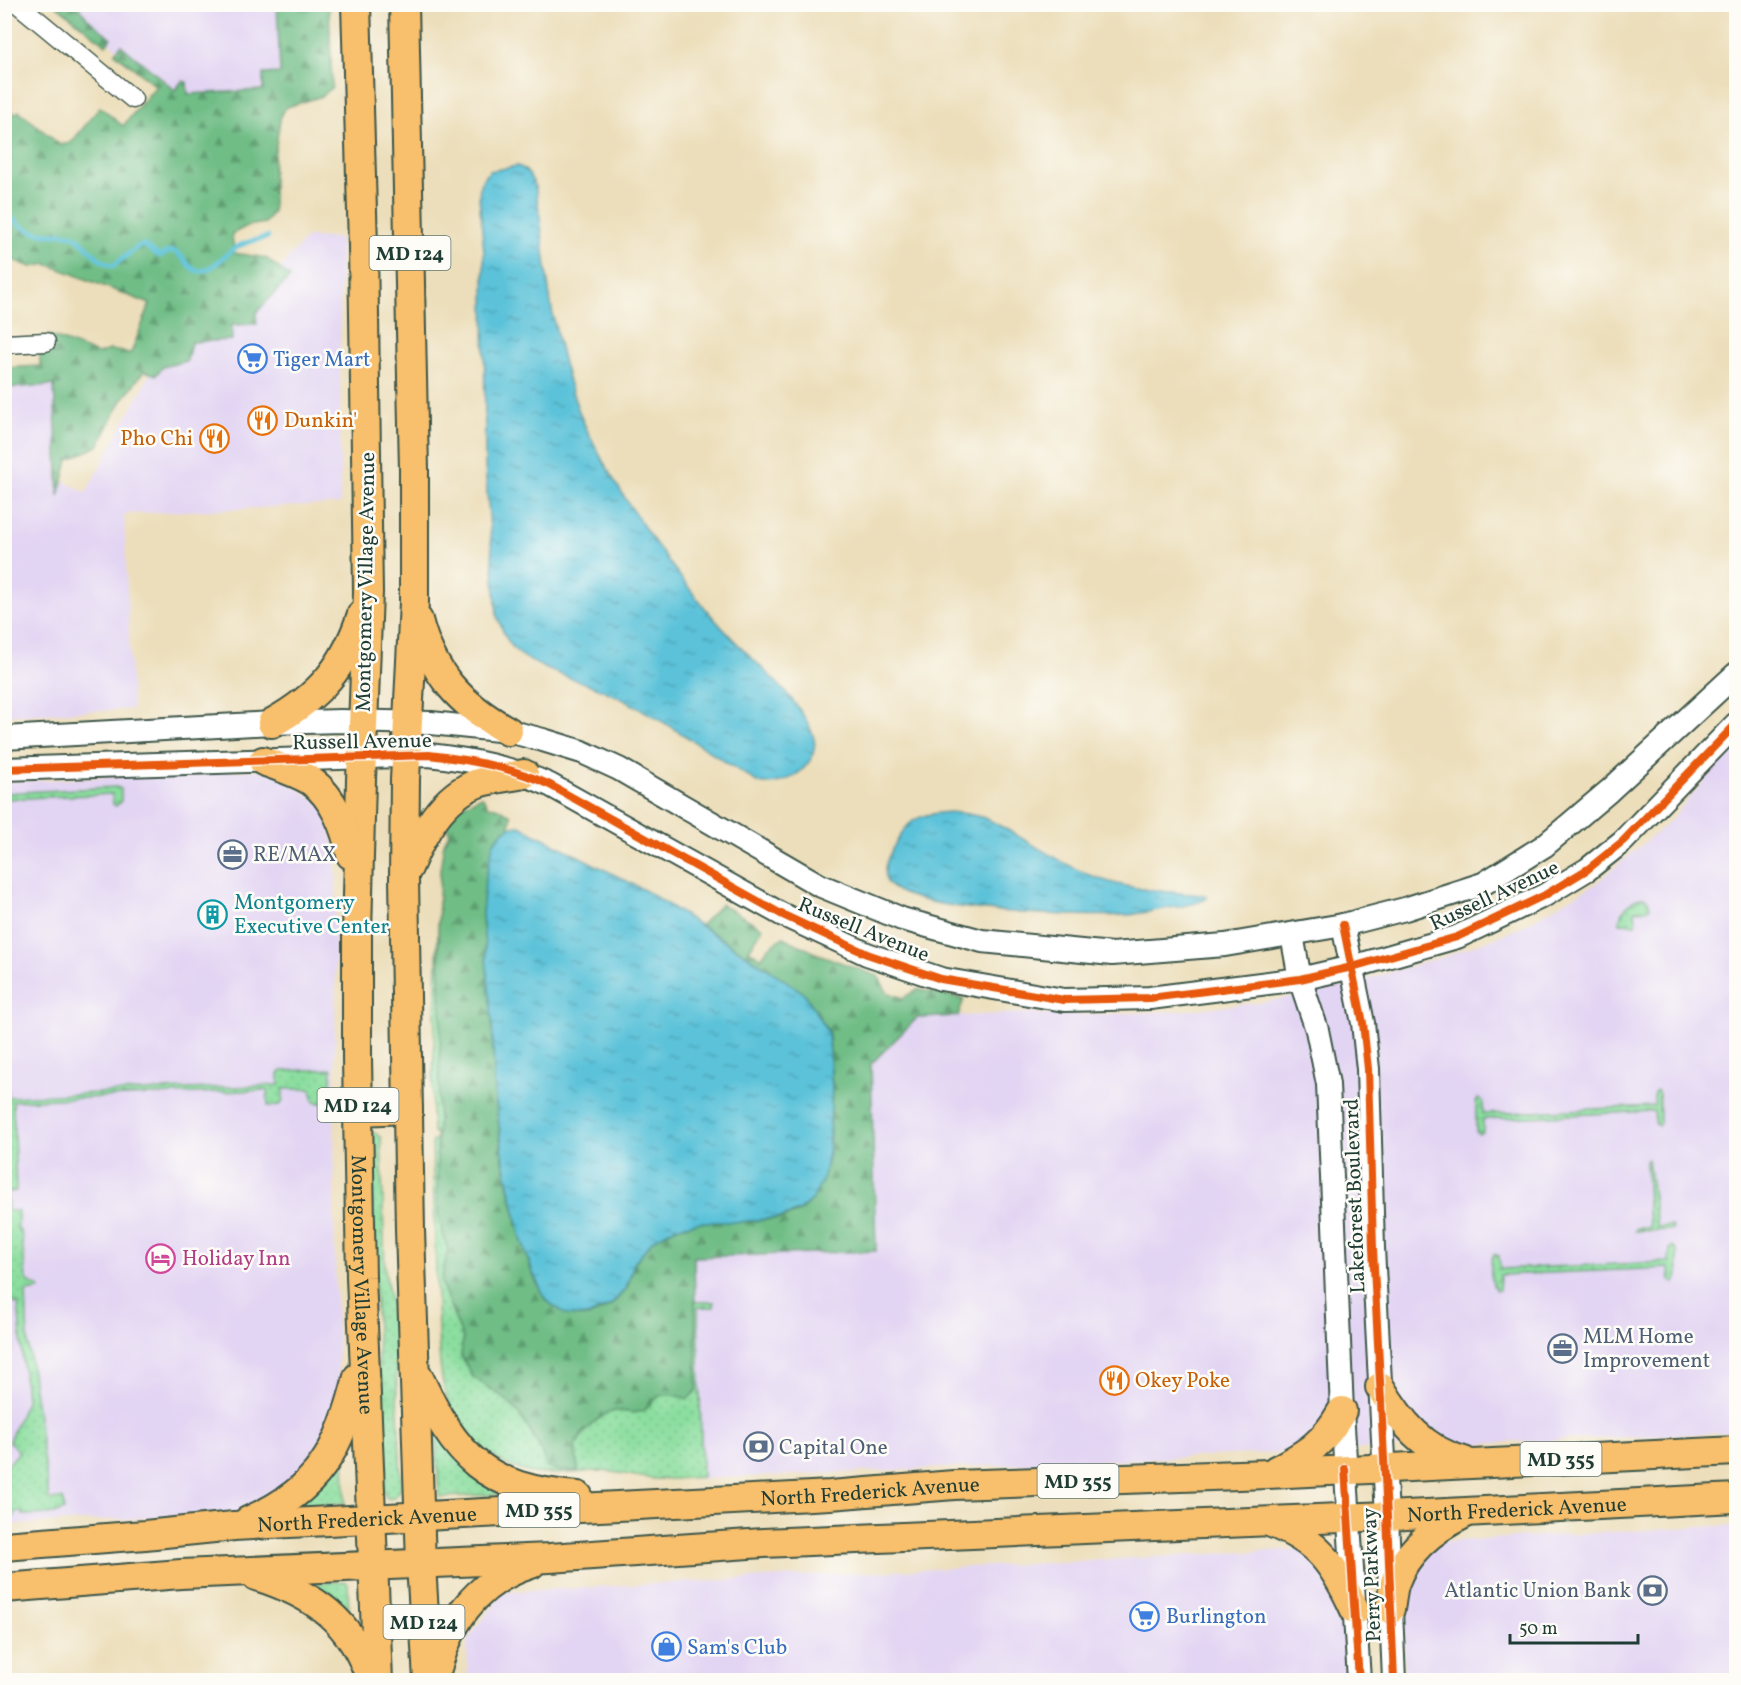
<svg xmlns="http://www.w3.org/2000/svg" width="1741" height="1685" viewBox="0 0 1741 1685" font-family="Vollkorn,serif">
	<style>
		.built { fill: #e2d4f3 }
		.grass { fill: url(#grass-dots); stroke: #558e6a; stroke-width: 1.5 }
		.forest { fill: url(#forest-firs); stroke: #487d5d; stroke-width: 1.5 }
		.water { fill: url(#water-ripples); stroke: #3d8086; stroke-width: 1.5 }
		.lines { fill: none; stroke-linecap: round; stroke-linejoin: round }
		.stream { stroke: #5bc2d9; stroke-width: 5 }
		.minor-casing { stroke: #3e5548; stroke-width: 21 }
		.tertiary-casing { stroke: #3e5548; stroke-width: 26 }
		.primary-casing { stroke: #3e5548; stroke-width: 32 }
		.minor { stroke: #fff; stroke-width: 18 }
		.tertiary { stroke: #fff; stroke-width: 22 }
		.primary { stroke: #f8bf6c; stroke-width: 28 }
		.cycleway-casing { stroke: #fdfcf7; stroke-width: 11 }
		.cycleway { stroke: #e8590c; stroke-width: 8 }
		.labels { text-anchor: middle; stroke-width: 5; stroke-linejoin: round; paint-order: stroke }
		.shield { fill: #fdfcf7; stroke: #62766e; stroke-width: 1.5 }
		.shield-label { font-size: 20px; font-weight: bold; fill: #1f3d34 }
		.shop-label { font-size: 21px; fill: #366cbe; stroke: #fdfcf7; text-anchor: start }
		.food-label { font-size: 21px; fill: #c56008; stroke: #fdfcf7; text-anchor: start }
		.street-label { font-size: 21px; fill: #1f3d34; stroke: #fdfcf7 }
		.service-label { font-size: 21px; fill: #4e5e75; stroke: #fdfcf7; text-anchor: start }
		.culture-label { font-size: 21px; fill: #0d838f; stroke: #fdfcf7; text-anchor: start }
		.hotel-label { font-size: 21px; fill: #b23c85; stroke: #fdfcf7; text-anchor: start }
	</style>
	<defs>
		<pattern id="grass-dots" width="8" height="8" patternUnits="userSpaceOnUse" patternTransform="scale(1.5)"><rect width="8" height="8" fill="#8bde9f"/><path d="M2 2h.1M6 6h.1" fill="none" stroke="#78bf8a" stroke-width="1.8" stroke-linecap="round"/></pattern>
		<pattern id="forest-firs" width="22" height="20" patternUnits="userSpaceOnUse" patternTransform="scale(1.5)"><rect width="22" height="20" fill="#70bd86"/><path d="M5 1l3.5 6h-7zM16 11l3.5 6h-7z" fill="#5b9b6e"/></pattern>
		<pattern id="water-ripples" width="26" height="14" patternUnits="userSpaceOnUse" patternTransform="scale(1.5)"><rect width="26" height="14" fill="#5bc2d9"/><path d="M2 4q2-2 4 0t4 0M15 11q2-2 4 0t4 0" fill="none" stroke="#4b9fb1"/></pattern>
	</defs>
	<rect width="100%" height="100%" fill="#fdfcf7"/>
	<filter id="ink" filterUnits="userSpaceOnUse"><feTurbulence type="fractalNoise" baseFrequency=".0167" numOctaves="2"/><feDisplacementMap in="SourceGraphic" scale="12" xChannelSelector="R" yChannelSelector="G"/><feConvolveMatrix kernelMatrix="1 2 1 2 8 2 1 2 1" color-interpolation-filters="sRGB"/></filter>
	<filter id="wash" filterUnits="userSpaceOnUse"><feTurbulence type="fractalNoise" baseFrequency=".008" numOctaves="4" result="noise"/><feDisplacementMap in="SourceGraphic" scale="24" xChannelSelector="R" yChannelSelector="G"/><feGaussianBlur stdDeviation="1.35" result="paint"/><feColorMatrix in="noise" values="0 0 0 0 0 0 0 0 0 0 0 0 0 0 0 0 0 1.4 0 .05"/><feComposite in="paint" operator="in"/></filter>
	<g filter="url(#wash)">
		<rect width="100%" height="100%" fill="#ecdeba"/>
		<g class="built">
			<polygon points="63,5 323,5 326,91 179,99"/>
			<polygon points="307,237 340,238 340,504 124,514 132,709 5,715 5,378 55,375 60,479 86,493 177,324 235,320"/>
			<polygon points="1736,744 1736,1432 699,1479 694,1257 876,1251 871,1064 917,1018 1021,1013 1082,1015 1179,1011 1265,1002 1336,988 1446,956 1517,929 1595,884 1668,823"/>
			<polygon points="255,770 272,771 324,806 336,853 334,1224 339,1400 314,1465 246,1513 5,1525 4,782"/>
			<polygon points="1736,1525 1736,1680 1405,1680 1401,1544"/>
			<polygon points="1341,1547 1345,1680 468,1680 467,1640 504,1592"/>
		</g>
		<g class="grass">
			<polygon points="116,787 121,789 121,801 116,806 113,804 112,794 5,799 5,793"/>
			<path d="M1644 897 1649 901 1650 907 1648 909 1635 910 1636 924 1620 923C1619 910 1632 899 1644 897Z"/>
			<path d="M438 927 441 1013 437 1151 438 1217 448 1249 441 1282 463 1339 461 1356 473 1377 504 1398 518 1412 538 1444 547 1467 578 1471 575 1445C584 1432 601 1410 619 1411 628 1411 633 1415 642 1411 646 1409 649 1405 652 1401 662 1391 675 1395 688 1398L697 1390 695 1302H714V1307H698L702 1477C687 1478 672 1480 657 1479 639 1478 621 1472 603 1471 575 1471 548 1478 521 1470 489 1460 462 1435 449 1404 437 1373 439 1338 437 1305 435 1251 434 1196 432 1141H436V1133H433L432 1114Z"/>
			<polygon points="332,1069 331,1085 326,1104 314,1102 311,1089 283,1089 283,1101 280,1105 268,1106 267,1090 13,1101 16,1191 7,1192 8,1211 18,1211 18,1231 21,1231 26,1278 31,1284 40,1288 39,1290 26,1292 28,1343 49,1500 63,1499 64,1510 54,1514 23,1515 23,1512 15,1512 15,1516 5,1516 5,1468 19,1452 9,1441 26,1401 18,1303 5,1304 5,1084 7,1085 8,1097 279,1085 279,1074 282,1071"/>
			<polygon points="1657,1090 1659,1094 1660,1123 1659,1126 1655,1123 1654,1111 1483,1119 1483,1132 1479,1134 1476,1131 1476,1103 1478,1099 1483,1101 1483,1114 1654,1106 1654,1093"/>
			<polygon points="375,1133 381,1138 385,1272 394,1319 400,1459 401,1483 400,1490 395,1497 390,1499 386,1497 384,1491 372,1217 372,1134"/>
			<polygon points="1648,1159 1657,1227 1671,1226 1673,1228 1672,1230 1635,1231 1637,1228 1649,1228 1646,1161"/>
			<path d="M1673 1246 1677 1251 1678 1275 1676 1281 1674 1283 1670 1280 1669 1268 1500 1275 1499 1290H1496C1490 1282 1489 1261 1494 1254L1499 1256 1500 1269 1669 1262 1670 1249Z"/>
			<polygon points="436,1432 506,1494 440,1497 439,1493"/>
			<polygon points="344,1446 345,1503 292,1508"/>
			<polygon points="345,1581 348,1584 349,1618 305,1584"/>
		</g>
		<g class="forest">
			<polygon points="56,5 77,5 88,19 111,38 106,45"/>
			<polygon points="277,5 329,5 332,88 322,96 287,107 281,114 273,164 273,212 265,223 247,226 232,234 234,253 266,258 290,277 256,313 257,324 232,325 232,340 191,342 187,361 163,367 156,375 144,371 121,402 98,446 68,460 59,496 54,385 5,388 5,368 40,366 40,351 49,350 49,335 98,354 109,350 131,353 150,304 47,264 31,267 5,257 5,106 15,114 19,111 60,145 71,143 100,107 123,126 156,86 115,53 121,45 175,90 182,81 187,82 188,94 263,90 263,74 280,73"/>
			<path d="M482 796 488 806 496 807 511 815 510 827 502 832 493 844 485 881 482 914 492 1020 495 1094 503 1161 521 1238 532 1273 545 1300 567 1315 588 1317 611 1306 627 1288 636 1261 653 1240 676 1228 700 1222H740L783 1218 799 1212 814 1197 824 1176 829 1153 832 1088 829 1033 805 994 701 925 721 904 763 928 749 950 761 958 769 947 783 937 818 954 878 976 887 992 903 998 918 989 964 999 958 1016 917 1018 871 1064 876 1251 694 1257 697 1390 688 1399C675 1395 662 1391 653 1401 649 1405 646 1409 642 1411 633 1415 628 1411 619 1411 601 1410 584 1432 575 1445L578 1471H559L547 1467 538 1444 518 1412 504 1398 473 1377 461 1355 463 1339 441 1282 448 1249 438 1217 437 1151 441 1013 438 927 440 870 444 843 449 833 446 820 454 809Z"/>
		</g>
		<g class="water">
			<path d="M517 166C527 168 531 177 535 186 544 232 545 280 555 325 562 358 575 409 591 438 619 494 657 548 696 597 712 617 730 637 748 654 772 679 801 702 813 735 823 764 785 789 759 783 712 755 667 721 618 697 587 681 550 675 521 655 508 646 502 630 497 616L485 467 484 252 479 196 480 185 484 177 490 171Z"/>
			<path d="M950 812 968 814 985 818C1020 835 1051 858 1087 874 1124 890 1165 892 1205 895L1207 898C1200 904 1187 905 1177 907 1161 909 1144 913 1128 915 1090 917 906 914 887 882 879 868 893 848 900 836 911 816 928 813 950 812Z"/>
			<polygon points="520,826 648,892 771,971 805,994 828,1033 832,1088 828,1153 824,1176 814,1197 799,1211 782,1217 740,1222 700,1222 676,1227 653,1240 635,1261 626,1288 611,1305 588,1316 567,1315 546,1300 533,1273 521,1238 504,1162 495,1095 492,1020 482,914 485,881 493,844 502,833 510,827"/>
		</g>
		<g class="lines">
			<path class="stream" d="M4 210C16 225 33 235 53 234 61 234 69 232 76 237 89 246 97 262 113 266L139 246 144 245 159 256C164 255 167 251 172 251 185 253 187 272 202 271 215 269 225 253 237 247 247 241 257 240 268 237"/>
		</g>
	</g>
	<g filter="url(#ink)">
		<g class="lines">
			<defs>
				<g id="minor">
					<polyline points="18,4 133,99"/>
					<polyline points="4,344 46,342"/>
				</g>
				<g id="tertiary">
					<polyline points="4,738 272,723 340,721 431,723 508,731 543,740 582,752 619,769 819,885 902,919 982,941 1112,954 1225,945 1343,925 1405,909 1483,884 1544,846 1609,791 1736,674"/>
					<path d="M4 769 429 755C472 760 510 767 550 785L781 914 867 954 941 979 1064 1000 1150 998 1300 979 1352 967 1457 937 1545 895 1588 869 1623 841 1736 724"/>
					<polyline points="1343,925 1363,1023 1368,1069 1373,1248 1387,1516 1394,1680"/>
					<polyline points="1292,935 1300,979 1317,1030 1328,1084 1342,1411 1359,1680"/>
				</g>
				<g id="primary">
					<path id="s1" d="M356 4 363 246 368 592 361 780 357 933V1059L361 1277 378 1680"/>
					<polyline points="404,4 414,470 414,602 405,780 404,878 410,1230 421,1564 428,1680"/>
					<path d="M418 620C432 674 460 704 508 731"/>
					<path d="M272 723C320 696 345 667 362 614"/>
					<path d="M263 761C279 767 296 772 311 781 334 797 346 829 351 855"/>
					<path d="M408 868C422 834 442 796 478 783 493 778 509 777 524 774"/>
					<polyline points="359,1111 408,1109"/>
					<path d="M418 1376C456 1458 485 1489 578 1496"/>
					<path d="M1380 1387C1400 1421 1424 1451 1464 1461"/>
					<path d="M1276 1470C1308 1453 1324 1443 1342 1411"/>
					<path d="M248 1521C320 1490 339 1450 358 1377"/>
					<path d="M1269 1522C1318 1540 1334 1564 1355 1610"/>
					<path id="s2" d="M4 1546 145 1535 234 1526 830 1495 954 1485 1268 1474 1736 1451"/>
					<path d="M256 1576C314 1594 352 1621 371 1680"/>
					<path id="s3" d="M4 1588 181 1574 550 1558 763 1543 1387 1516 1736 1498"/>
					<path d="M1390 1609C1392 1600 1392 1590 1395 1582 1407 1550 1435 1528 1464 1514"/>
					<path d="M434 1680C447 1624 474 1582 531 1564"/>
				</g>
			</defs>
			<use href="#minor" class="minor-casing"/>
			<use href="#tertiary" class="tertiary-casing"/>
			<use href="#primary" class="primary-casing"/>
			<use href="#minor" class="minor"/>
			<use href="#tertiary" class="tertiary"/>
			<use href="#primary" class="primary"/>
			<defs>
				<g id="cycleway">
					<path d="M4 769 429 755C472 760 510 767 550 785L781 914 867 954 941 979 1064 1000 1150 998 1300 979 1352 967 1457 937 1545 895 1588 869 1623 841 1736 724"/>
					<polyline points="1343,925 1363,1023 1368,1069 1373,1248 1387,1516 1394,1680"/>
					<polyline points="1345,1469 1359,1680"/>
				</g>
			</defs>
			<use href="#cycleway" class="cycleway-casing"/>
			<use href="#cycleway" class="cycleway"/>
		</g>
	</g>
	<defs>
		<symbol id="supermarket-ring" viewBox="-11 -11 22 22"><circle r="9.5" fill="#fdfcf7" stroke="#3f7fe0" stroke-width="1.5"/><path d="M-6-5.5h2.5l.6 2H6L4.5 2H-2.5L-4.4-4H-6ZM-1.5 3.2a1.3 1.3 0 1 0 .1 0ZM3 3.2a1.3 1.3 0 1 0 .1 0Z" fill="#3f7fe0"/></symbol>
		<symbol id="restaurant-ring" viewBox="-11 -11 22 22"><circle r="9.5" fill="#fdfcf7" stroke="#e8710a" stroke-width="1.5"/><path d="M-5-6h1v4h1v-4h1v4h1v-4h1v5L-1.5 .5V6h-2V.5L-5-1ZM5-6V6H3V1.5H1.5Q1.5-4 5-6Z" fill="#e8710a"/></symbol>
		<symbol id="office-ring" viewBox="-11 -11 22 22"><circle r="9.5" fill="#fdfcf7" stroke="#5c6f8a" stroke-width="1.5"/><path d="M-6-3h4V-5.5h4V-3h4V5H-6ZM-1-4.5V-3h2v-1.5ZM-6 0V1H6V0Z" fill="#5c6f8a"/></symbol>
		<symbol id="building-ring" viewBox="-11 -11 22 22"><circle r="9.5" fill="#fdfcf7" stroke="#0f9aa8" stroke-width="1.5"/><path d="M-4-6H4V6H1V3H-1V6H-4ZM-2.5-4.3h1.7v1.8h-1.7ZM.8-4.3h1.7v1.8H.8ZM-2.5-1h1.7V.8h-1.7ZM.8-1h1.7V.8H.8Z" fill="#0f9aa8"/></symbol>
		<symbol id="hotel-ring" viewBox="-11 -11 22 22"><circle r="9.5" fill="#fdfcf7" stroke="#d1479c" stroke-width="1.5"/><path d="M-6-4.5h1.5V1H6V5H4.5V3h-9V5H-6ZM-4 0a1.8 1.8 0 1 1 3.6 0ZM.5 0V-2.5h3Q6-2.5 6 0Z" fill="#d1479c"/></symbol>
		<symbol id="bank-ring" viewBox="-11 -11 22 22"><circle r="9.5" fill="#fdfcf7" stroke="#5c6f8a" stroke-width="1.5"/><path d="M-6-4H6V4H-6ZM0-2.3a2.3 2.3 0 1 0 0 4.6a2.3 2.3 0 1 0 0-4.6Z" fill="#5c6f8a"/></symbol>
		<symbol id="shop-ring" viewBox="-11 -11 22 22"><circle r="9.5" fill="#fdfcf7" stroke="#3f7fe0" stroke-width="1.5"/><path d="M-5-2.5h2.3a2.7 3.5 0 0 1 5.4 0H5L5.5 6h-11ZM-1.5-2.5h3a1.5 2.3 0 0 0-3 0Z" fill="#3f7fe0"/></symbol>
	</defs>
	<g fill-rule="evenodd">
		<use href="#supermarket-ring" x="236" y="342" width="33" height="33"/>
		<use href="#restaurant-ring" x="246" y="404" width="33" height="33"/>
		<use href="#restaurant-ring" x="198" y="422" width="33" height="33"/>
		<use href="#office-ring" x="216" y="838" width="33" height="33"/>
		<use href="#building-ring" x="196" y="898" width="33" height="33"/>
		<use href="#hotel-ring" x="144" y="1242" width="33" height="33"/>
		<use href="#office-ring" x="1546" y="1332" width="33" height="33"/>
		<use href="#restaurant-ring" x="1098" y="1364" width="33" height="33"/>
		<use href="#bank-ring" x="742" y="1430" width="33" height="33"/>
		<use href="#bank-ring" x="1636" y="1574" width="33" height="33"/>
		<use href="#supermarket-ring" x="1128" y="1600" width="33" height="33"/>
		<use href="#shop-ring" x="650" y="1630" width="33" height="33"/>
	</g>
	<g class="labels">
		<g class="shield">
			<rect x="369.5" y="236" width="81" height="34" rx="4.5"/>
			<rect x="317.5" y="1088" width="81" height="34" rx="4.5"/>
			<rect x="1520.5" y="1442" width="81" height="34" rx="4.5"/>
			<rect x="1037.5" y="1464" width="81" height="34" rx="4.5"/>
			<rect x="498.5" y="1493" width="81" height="34" rx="4.5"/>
			<rect x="383.5" y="1605" width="81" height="34" rx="4.5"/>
		</g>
		<g class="shield-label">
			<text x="410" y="260">MD 124</text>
			<text x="358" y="1112">MD 124</text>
			<text x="1561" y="1466">MD 355</text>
			<text x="1078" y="1488">MD 355</text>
			<text x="539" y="1517">MD 355</text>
			<text x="424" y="1629">MD 124</text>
		</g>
		<g class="shop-label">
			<text x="273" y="366">Tiger Mart</text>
			<text x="1166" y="1623">Burlington</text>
			<text x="687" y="1654">Sam's Club</text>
		</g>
		<g class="food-label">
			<text x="284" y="427">Dunkin'</text>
			<text x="193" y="445" text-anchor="end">Pho Chi</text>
			<text x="1135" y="1387">Okey Poke</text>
		</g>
		<g class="street-label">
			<text transform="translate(365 582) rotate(-89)" y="7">Montgomery Village Avenue</text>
			<text transform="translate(362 741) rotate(-1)" y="7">Russell Avenue</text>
			<text transform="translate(1494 895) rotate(-25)" y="7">Russell Avenue</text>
			<text transform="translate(864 929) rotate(22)" y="7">Russell Avenue</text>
			<text transform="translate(1354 1196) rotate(-92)" y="7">Lakeforest Boulevard</text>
			<text dy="7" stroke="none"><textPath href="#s1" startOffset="1281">Montgomery Village Avenue</textPath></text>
			<text dy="7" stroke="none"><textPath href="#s2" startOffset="868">North Frederick Avenue</textPath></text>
			<text dy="7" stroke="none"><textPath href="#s3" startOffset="1515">North Frederick Avenue</textPath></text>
			<text dy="7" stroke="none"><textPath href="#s2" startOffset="364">North Frederick Avenue</textPath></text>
			<text transform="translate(1371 1575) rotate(-92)" y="7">Perry Parkway</text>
		</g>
		<g class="service-label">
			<text x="253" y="861">RE/MAX</text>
			<text x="1583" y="1343">MLM Home<tspan x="1583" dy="24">Improvement</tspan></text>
			<text x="779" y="1454">Capital One</text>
			<text x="1631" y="1597" text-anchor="end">Atlantic Union Bank</text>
		</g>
		<g class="culture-label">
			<text x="234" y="909">Montgomery<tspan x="234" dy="24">Executive Center</tspan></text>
		</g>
		<g class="hotel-label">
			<text x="182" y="1265">Holiday Inn</text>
		</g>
	</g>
	<rect width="1741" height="1685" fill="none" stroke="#fdfcf7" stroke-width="24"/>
	<path d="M1510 1634v9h128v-9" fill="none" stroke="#1f3d34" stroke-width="3"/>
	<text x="1519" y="1634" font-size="18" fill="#1f3d34" stroke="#fdfcf7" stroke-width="4.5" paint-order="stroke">50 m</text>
</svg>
